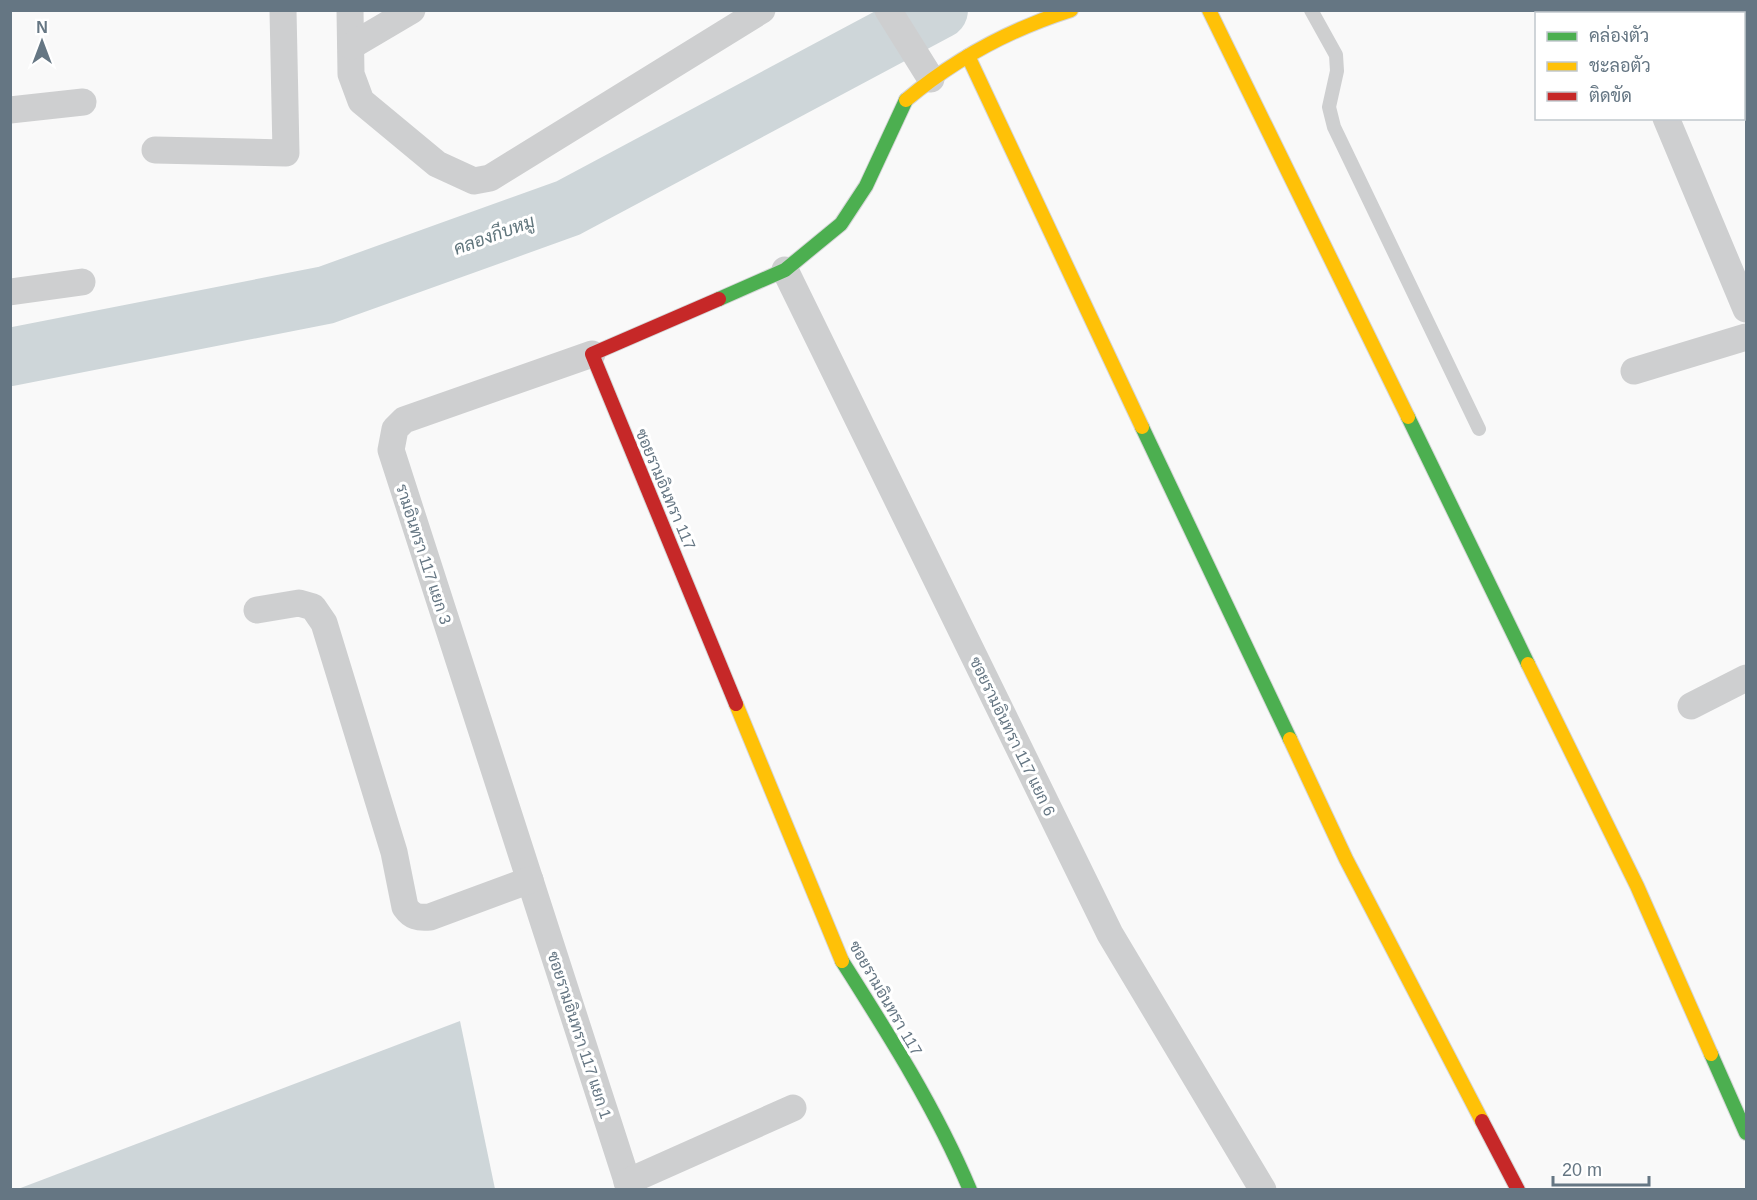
<svg xmlns="http://www.w3.org/2000/svg" width="1757" height="1200" viewBox="0 0 1757 1200" font-family="Arial,Sarabun,sans-serif">
	<style>
		.water { fill: #ced6d9 }
		.lines { fill: none; stroke-linecap: round; stroke-linejoin: round }
		.river { stroke: #ced6d9; stroke-width: 58 }
		.fast-casing { stroke: #d5d6d7; stroke-width: 16 }
		.slow-casing { stroke: #d5d6d7; stroke-width: 16 }
		.jam-casing { stroke: #d5d6d7; stroke-width: 16 }
		.lane { stroke: #cecfd0; stroke-width: 14 }
		.street { stroke: #cecfd0; stroke-width: 27 }
		.fast { stroke: #4caf50; stroke-width: 14 }
		.slow { stroke: #ffc107; stroke-width: 14 }
		.jam { stroke: #c62828; stroke-width: 14 }
		.labels { text-anchor: middle; stroke-width: 6; stroke-linejoin: round; paint-order: stroke }
		.street-label { font-size: 16px; fill: #657683; stroke: #fff }
		.water-label { font-size: 18px; font-style: italic; fill: #60757c; stroke: #fff }
	</style>
	<rect width="100%" height="100%" fill="#f9f9f9"/>
	<polygon class="water" points="460,1021 495,1189 18,1189"/>
	<g class="lines">
		<polyline class="river" points="10,357 326,295 568,208 939,10"/>
		<defs>
			<g id="fast">
				<polyline points="719,299 785,270 841,224 866,186 906,100"/>
				<polyline points="1408,417 1528,664"/>
				<polyline points="1142,427 1290,739"/>
				<path d="M842 961C889 1035 936 1109 970 1190"/>
				<polyline points="1711,1054 1746,1133"/>
			</g>
			<g id="slow">
				<polyline points="1209,10 1408,417"/>
				<polyline points="968,56 1142,427"/>
				<path d="M906 100C955 59 1011 29 1071 10"/>
				<polyline points="1528,664 1637,886 1711,1054"/>
				<polyline points="736,704 842,961"/>
				<polyline points="1290,739 1346,859 1482,1121"/>
			</g>
			<g id="jam">
				<polyline points="719,299 592,354 736,704"/>
				<polyline points="1482,1121 1518,1190"/>
			</g>
		</defs>
		<use href="#fast" class="fast-casing"/>
		<use href="#slow" class="slow-casing"/>
		<use href="#jam" class="jam-casing"/>
		<polyline class="lane" points="1311,10 1336,55 1337,71 1329,107 1334,127 1479,429"/>
		<g class="street">
			<polyline points="350,10 351,74 361,101 437,164 474,181 490,178 762,10"/>
			<polyline points="888,10 931,79"/>
			<polyline points="1620,10 1621,14"/>
			<polyline points="351,46 412,10"/>
			<polyline points="10,110 83,102"/>
			<polyline points="1666,118 1746,309"/>
			<polyline points="155,150 286,153 283,10"/>
			<polyline points="785,270 1110,934 1263,1190"/>
			<polyline points="10,292 82,282"/>
			<polyline points="592,354 404,420 395,429 391,450 630,1190"/>
			<polyline points="1634,371 1746,337"/>
			<path d="M257 610 299 603 313 607 324 623 394 852 405 907C412 917 418 918 430 917L530 880"/>
			<polyline points="1691,706 1746,678"/>
			<polyline points="627,1182 793,1108"/>
		</g>
		<use href="#fast" class="fast"/>
		<use href="#slow" class="slow"/>
		<use href="#jam" class="jam"/>
	</g>
	<g class="labels">
		<g class="street-label">
			<text transform="translate(666 489) rotate(67)" y="6">ซอยรามอินทรา 117</text>
			<text transform="translate(424 554) rotate(72)" y="6">รามอินทรา 117 แยก 3</text>
			<text transform="translate(1013 736) rotate(64)" y="6">ซอยรามอินทรา 117 แยก 6</text>
			<text transform="translate(886 998) rotate(60)" y="6">ซอยรามอินทรา 117</text>
			<text transform="translate(580 1035) rotate(72)" y="6">ซอยรามอินทรา 117 แยก 1</text>
		</g>
		<g class="water-label">
			<text transform="translate(494 235) rotate(-20)" y="6">คลองกีบหมู</text>
		</g>
	</g>
	<rect width="1757" height="1200" fill="none" stroke="#657683" stroke-width="24"/>
	<rect x="1535" y="12" width="210" height="108" fill="#ffffff" stroke="#c1c8cd" stroke-width="1.5"/>
	<rect x="1547" y="32" width="30" height="9" fill="#4caf50" stroke="#c1c8cd" stroke-width="1.5"/>
	<text x="1589" y="42" font-size="18" fill="#657683">คล่องตัว</text>
	<rect x="1547" y="62" width="30" height="9" fill="#ffc107" stroke="#c1c8cd" stroke-width="1.5"/>
	<text x="1589" y="72" font-size="18" fill="#657683">ชะลอตัว</text>
	<rect x="1547" y="92" width="30" height="9" fill="#c62828" stroke="#c1c8cd" stroke-width="1.5"/>
	<text x="1589" y="102" font-size="18" fill="#657683">ติดขัด</text>
	<g transform="translate(42 42)" stroke="#ffffff" stroke-width="4.5" paint-order="stroke">
	<path d="M0-4.5L10 22L0 15L-10 22Z" fill="#657683"/>
	<text y="-9" font-size="16" font-weight="bold" text-anchor="middle" fill="#657683">N</text>
	</g>
	<path d="M1553 1176v9h96v-9" fill="none" stroke="#657683" stroke-width="3"/>
	<text x="1562" y="1176" font-size="18" fill="#657683" stroke="#ffffff" stroke-width="4.5" paint-order="stroke">20 m</text>
</svg>
